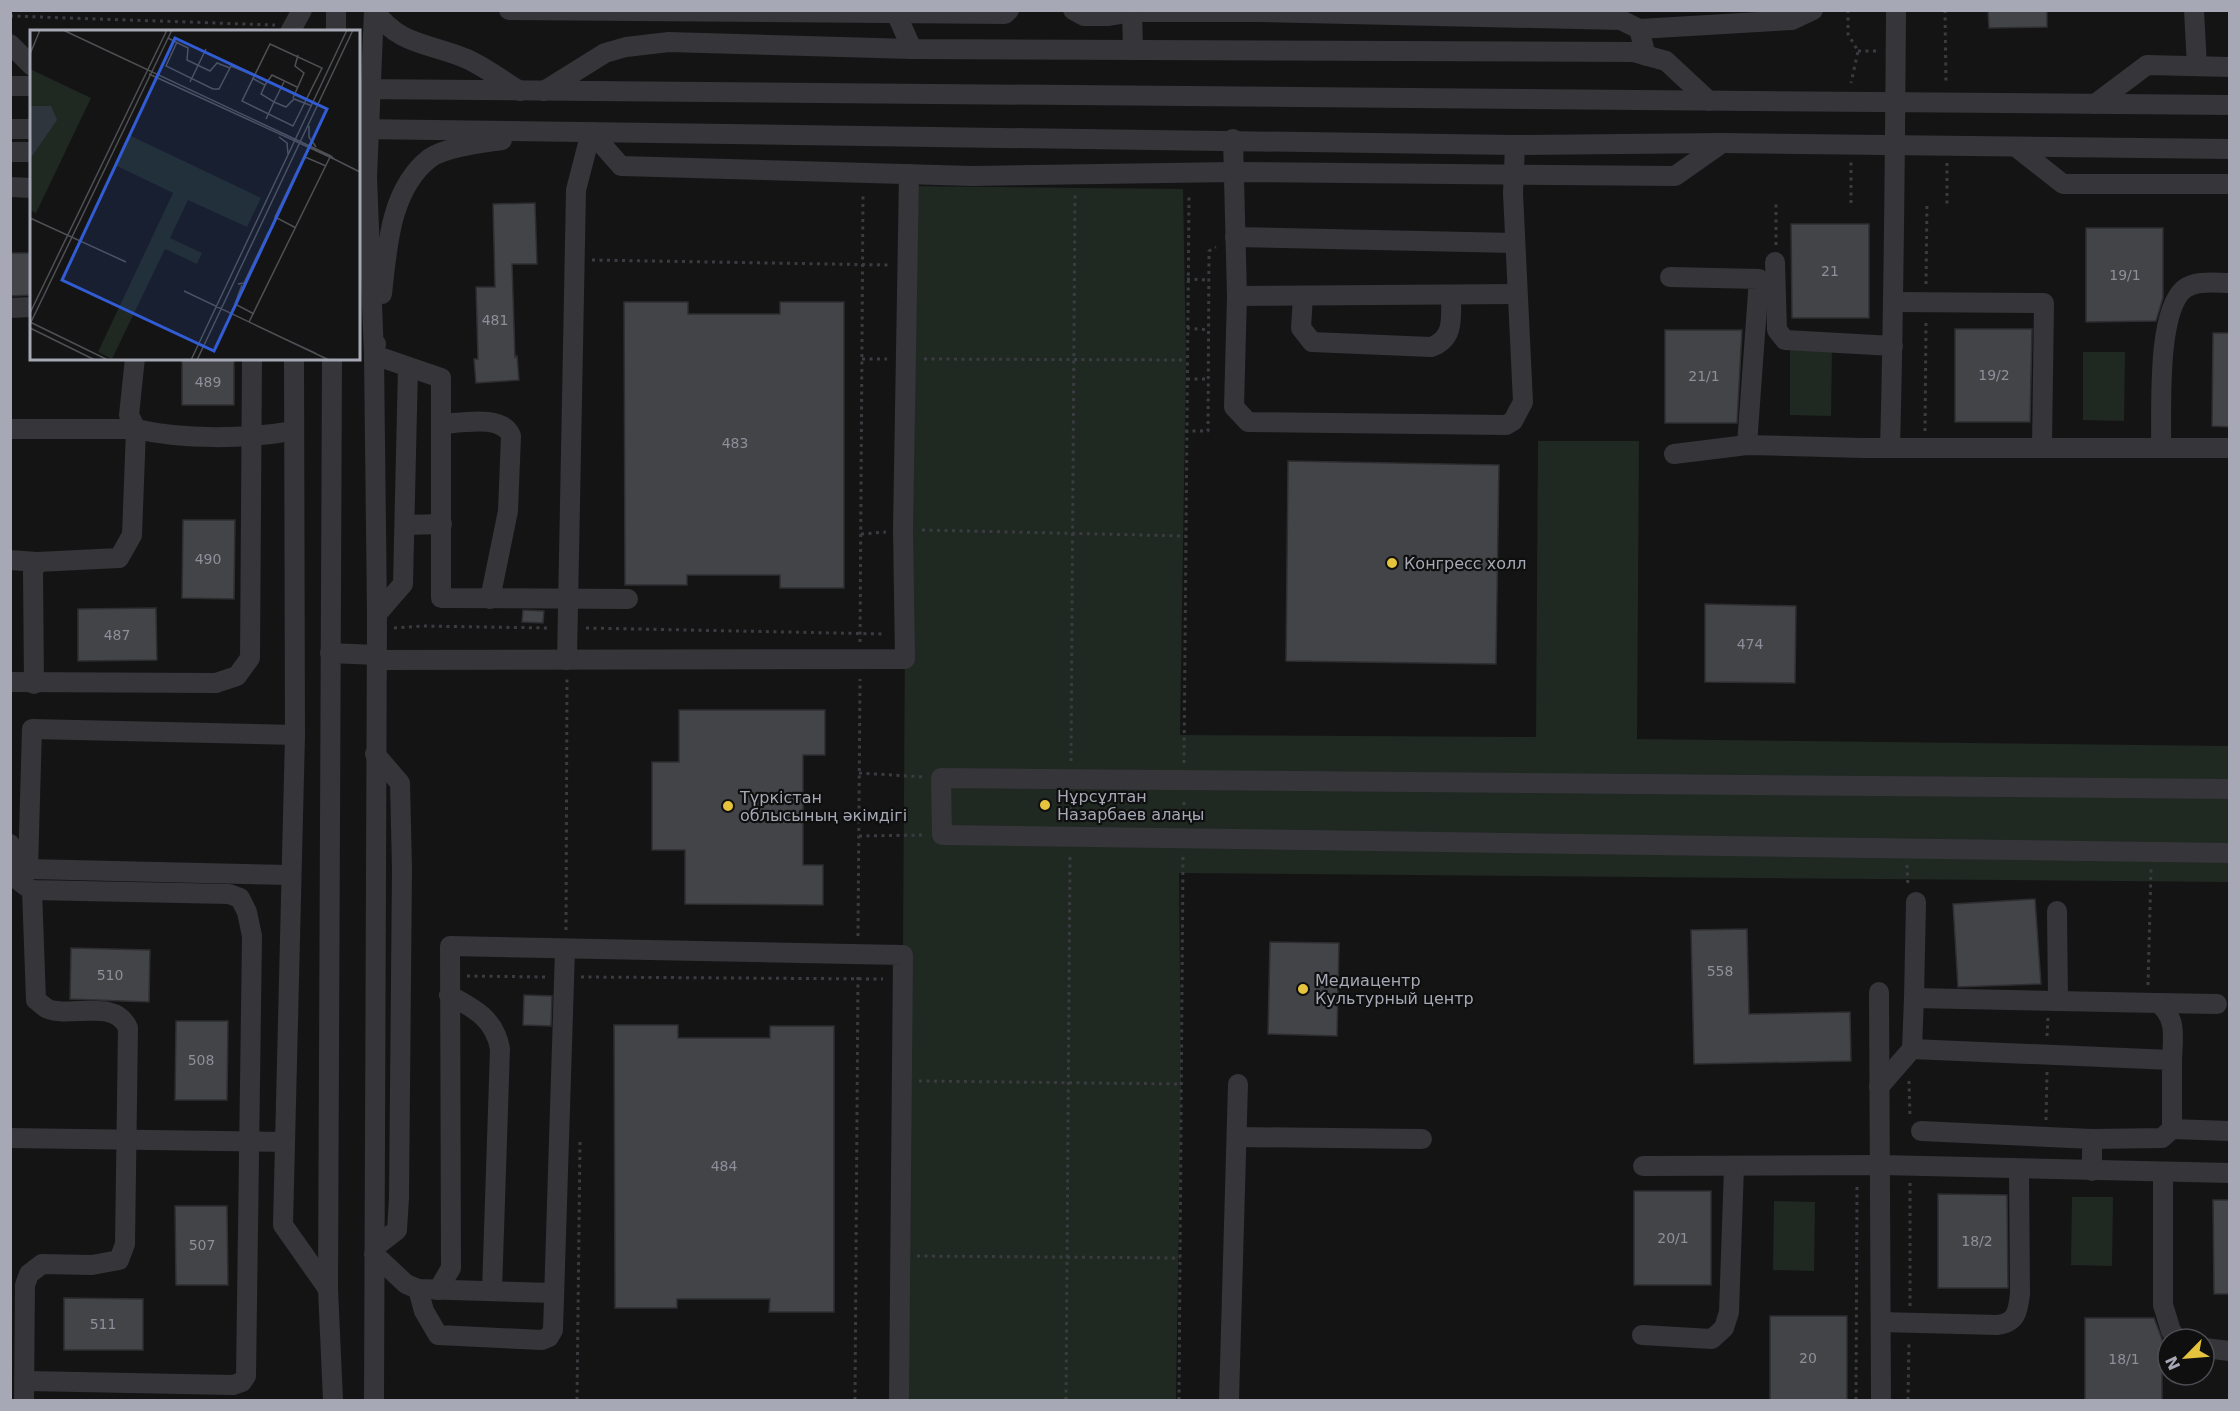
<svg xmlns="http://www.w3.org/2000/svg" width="2240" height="1411" viewBox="0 0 2240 1411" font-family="'DejaVu Sans',sans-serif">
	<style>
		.green { fill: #202822 }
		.building { fill: #434448; stroke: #2e2e31; stroke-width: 1.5 }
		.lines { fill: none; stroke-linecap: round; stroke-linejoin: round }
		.path { stroke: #3b3c41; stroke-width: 3; stroke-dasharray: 3 4.5; stroke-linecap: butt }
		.minor { stroke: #35353a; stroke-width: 20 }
		.poi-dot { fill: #e6c33c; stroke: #0f0f10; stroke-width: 2 }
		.labels { text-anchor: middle; stroke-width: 4.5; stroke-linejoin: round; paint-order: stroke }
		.number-label { font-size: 14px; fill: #8d909a }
		.poi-label { font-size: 16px; fill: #a6a9b5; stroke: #0f0f10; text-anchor: start }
		.inset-road { fill: none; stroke: #4e5055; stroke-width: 1.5 }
		.view { fill: #325cd3; fill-opacity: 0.15; stroke: #325cd3; stroke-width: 3 }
		.inset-edge { fill: none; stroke: #a6a9b5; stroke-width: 3 }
	</style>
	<rect width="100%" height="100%" fill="#141415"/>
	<g class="green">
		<polygon points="908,186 1183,189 1186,360 1180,735 1536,737 1538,441 1639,441 1637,739 2229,746 2229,882 1179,873 1181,1084 1176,1400 900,1400"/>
		<polygon points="1790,347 1832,347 1831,416 1790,415"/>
		<polygon points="2083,352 2125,352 2124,421 2083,420"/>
		<polygon points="2072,1197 2113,1197 2112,1266 2071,1265"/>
		<polygon points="1774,1201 1815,1202 1814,1271 1773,1270"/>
	</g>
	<g class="building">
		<polygon points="1988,10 2047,10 2047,27 1989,28"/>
		<polygon points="535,203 537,264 512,264 515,357 517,356 519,380 476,383 474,359 478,359 476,287 495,287 493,204"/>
		<polygon points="1791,224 1869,224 1869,318 1792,318"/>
		<polygon points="2086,228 2163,228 2163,298 2156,321 2086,322"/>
		<polygon points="10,253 30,253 31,295 10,296"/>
		<polygon points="624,302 688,302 688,314 780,314 780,302 844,302 844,588 780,588 780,575 687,575 687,585 625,585"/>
		<polygon points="1955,329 2032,329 2030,422 1955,422"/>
		<polygon points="1665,330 1742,330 1737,423 1665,423"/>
		<polygon points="2213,333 2229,333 2229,427 2212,426"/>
		<rect x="182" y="358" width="52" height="47"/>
		<polygon points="1288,461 1499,465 1496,664 1286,661"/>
		<polygon points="183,520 235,520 234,599 182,598"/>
		<polygon points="1705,604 1796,606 1795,683 1705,682"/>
		<polygon points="156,608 157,660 78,661 78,609"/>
		<polygon points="523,610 544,611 543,623 522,622"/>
		<polygon points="679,710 825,710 825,755 803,755 803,865 823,865 823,905 685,904 685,850 652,850 652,762 679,762"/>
		<polygon points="2035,899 2041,984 1958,987 1953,904"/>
		<polygon points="1747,929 1749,1014 1850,1012 1851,1061 1694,1064 1691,930"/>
		<polygon points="1270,942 1339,943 1337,1036 1268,1034"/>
		<polygon points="71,948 150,950 149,1002 70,999"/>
		<polygon points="524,995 552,996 551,1026 523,1025"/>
		<polygon points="176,1021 228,1021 227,1100 175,1100"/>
		<polygon points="614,1025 678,1025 678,1038 770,1038 770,1026 834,1026 834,1312 769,1312 770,1299 677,1299 677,1308 615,1308"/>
		<rect x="1634" y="1191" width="77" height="94"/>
		<polygon points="1938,1194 2007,1195 2008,1288 1938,1288"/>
		<polygon points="2213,1200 2229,1200 2229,1294 2214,1294"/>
		<polygon points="175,1206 227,1206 228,1285 176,1285"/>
		<polygon points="64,1298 143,1299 143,1350 64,1350"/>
		<rect x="1770" y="1316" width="77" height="85"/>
		<polygon points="2085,1318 2154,1318 2162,1339 2162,1401 2085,1401"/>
	</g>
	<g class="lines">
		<g class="path">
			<polyline points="1848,10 1848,34 1858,51 1851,83"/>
			<polyline points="1945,10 1946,85"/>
			<polyline points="10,16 275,25"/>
			<polyline points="1858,51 1877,51"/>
			<polyline points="1947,163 1947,204"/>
			<polyline points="1851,203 1851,162"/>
			<polyline points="1776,245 1776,200"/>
			<polyline points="592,260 889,265"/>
			<polyline points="1187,279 1209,280"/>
			<polyline points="1926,284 1927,203"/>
			<polyline points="1187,328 1209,330"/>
			<polyline points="862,359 887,359"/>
			<polyline points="924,359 1186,360"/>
			<polyline points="1187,379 1209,379"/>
			<polyline points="1185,431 1208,431 1209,251 1216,247"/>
			<polyline points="1925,431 1926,321"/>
			<polyline points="922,530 1185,536"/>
			<polyline points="861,534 886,532"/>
			<polyline points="394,628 422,626 549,628"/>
			<polyline points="586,628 885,634"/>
			<polyline points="860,642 863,194"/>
			<polyline points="1071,761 1075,192"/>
			<polyline points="1184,763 1189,197"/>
			<polyline points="859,773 925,777"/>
			<polyline points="1070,818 1070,798"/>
			<polyline points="1184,820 1184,799"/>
			<polyline points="859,836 923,835"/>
			<polyline points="1907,865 1908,886"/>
			<polyline points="566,930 567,679"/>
			<polyline points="858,936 860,679"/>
			<polyline points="467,976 547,977"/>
			<polyline points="581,977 883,979"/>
			<polyline points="2148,985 2151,869"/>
			<polyline points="2047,1036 2048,1018"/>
			<polyline points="919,1081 1181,1084"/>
			<polyline points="1909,1081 1910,1117"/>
			<polyline points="2046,1120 2047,1072"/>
			<polyline points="917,1256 1180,1258"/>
			<polyline points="1910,1306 1910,1183"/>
			<polyline points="577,1400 580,1141"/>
			<polyline points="855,1400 858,973"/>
			<polyline points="1066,1400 1070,855"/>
			<polyline points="1179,1400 1183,856"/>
			<polyline points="1856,1400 1857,1183"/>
			<polyline points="1908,1400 1909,1342"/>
		</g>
		<g class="minor">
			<polyline points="374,10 367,177 374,355 377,614 374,1400"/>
			<path d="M374 10C399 46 430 43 467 59 485 67 503 81 520 91"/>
			<polyline points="509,10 1005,14 1009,10"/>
			<polyline points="1073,10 1084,16 1109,16 1132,12 1260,12 1621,20 1639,29 1646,56"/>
			<polyline points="1132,10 1133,50"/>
			<polyline points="2194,10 2197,66"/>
			<polyline points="896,13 912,49"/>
			<polyline points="1639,29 1792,20 1813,10"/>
			<polyline points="290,32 302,10"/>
			<polyline points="336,32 336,10"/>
			<polyline points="10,44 32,66"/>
			<polyline points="10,86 32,86"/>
			<polyline points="358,89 2230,105"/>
			<polyline points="544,91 605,53 626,47 669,42 912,49 1634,52 1666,61 1709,101"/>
			<polyline points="2095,104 2147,65 2230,67"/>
			<polyline points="10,129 32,129"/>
			<polyline points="358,129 1515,145 1722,143 2230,149"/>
			<polyline points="591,132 621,166 973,176 1233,172 1675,176 1722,143"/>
			<polyline points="1233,139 1237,296 1234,407 1248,422 1506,425 1513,421 1523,402 1513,193 1515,145"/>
			<polyline points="2016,147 2063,184 2230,184"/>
			<polyline points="10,152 32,152"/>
			<polyline points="10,187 32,188"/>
			<polyline points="1235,237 1515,243"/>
			<polyline points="1775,262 1777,330 1785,340 1893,346"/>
			<polyline points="1670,277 1759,279 1747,445"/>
			<path d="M382 294C387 248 390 189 430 158 446 147 482 143 502 140"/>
			<polyline points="1237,296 1517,294"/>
			<path d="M1303 296 1301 328 1312 342 1431 347C1455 339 1451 317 1451 295"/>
			<polyline points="1895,302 2044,303 2042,446"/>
			<polyline points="10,308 32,307"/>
			<polyline points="376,344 374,355 441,378 441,598 628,599"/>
			<path d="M135 358 129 415 136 429C184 440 245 439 293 431"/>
			<polyline points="294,358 295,735 283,1225 328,1289"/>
			<polyline points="332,358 328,1289 333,1400"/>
			<path d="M442 424C461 423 503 414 511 436L508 511 490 599"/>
			<polyline points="10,429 136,429 132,535 119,558 37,562 33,572 34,684"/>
			<path d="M1890 448C1894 302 1895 156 1896 10"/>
			<path d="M2161 448C2162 412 2156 313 2184 289 2196 280 2215 283 2230 283"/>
			<polyline points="1674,454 1747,445 1863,448 2230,448"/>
			<polyline points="405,525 442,524"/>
			<polyline points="10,560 37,562"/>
			<polyline points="377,614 403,584 408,367"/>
			<polyline points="330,653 376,655"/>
			<polyline points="377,660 905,659 903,530 909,174"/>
			<polyline points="567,660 576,190 591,132"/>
			<polyline points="10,682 216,683 237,676 250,658 252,358"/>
			<polyline points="2230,789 941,778 942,835 2230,853"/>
			<path d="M10 844C12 869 8 877 32 890L229 894 240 898 247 912 252 936 246 1376 242 1382 233 1385 26 1381"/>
			<polyline points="291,875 28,869 32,729 295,735"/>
			<polyline points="2057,911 2058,1000"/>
			<polyline points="1879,992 1881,1400"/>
			<path d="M449 995C474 1008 495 1019 500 1049L492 1291"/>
			<polyline points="1914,998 1916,902"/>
			<polyline points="2158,1003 2217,1004"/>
			<path d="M1912 1049 1914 998 2158 1003C2177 1017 2173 1037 2172 1060"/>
			<polyline points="1879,1087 1912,1049 2172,1060 2172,1129 2162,1138 2092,1139"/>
			<polyline points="2172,1129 2230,1131"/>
			<polyline points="1921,1131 2092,1139 2092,1171"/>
			<polyline points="1237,1137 1422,1139"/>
			<polyline points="10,1138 285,1142"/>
			<polyline points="1643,1166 1880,1165 2230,1173"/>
			<polyline points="2163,1172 2163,1305 2171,1331 2178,1339"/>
			<polyline points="375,1247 397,1230 399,1198 402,869 400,783 375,754"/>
			<polyline points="374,1254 406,1284 418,1289 554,1293"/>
			<polyline points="418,1289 424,1311 438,1335 542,1340 549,1337 553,1330 565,950"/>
			<polyline points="438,1290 451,1268 450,946 903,955 899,1400"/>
			<path d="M1881 1322 1997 1325C2016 1323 2018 1312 2020 1294L2019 1169"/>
			<polyline points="1642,1335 1712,1339 1724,1328 1729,1312 1734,1167"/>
			<polyline points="2204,1348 2230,1351"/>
			<path d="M24 1400 25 1285 29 1274 42 1264 92 1265 119 1260 125 1244 128 1028C115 998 72 1018 48 1009 44 1007 39 1002 36 1000L32 890"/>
			<polyline points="1229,1400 1238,1084"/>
		</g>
	</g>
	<g class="poi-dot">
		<circle cx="1392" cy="563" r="6"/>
		<circle cx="1045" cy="805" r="6"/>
		<circle cx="728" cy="806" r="6"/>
		<circle cx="1303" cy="989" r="6"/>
	</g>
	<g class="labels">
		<g class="number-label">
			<text x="1830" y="276">21</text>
			<text x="2125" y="280">19/1</text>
			<text x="495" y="325">481</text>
			<text x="1994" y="380">19/2</text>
			<text x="1704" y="381">21/1</text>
			<text x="208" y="387">489</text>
			<text x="735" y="448">483</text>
			<text x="208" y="564">490</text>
			<text x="117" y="640">487</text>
			<text x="1750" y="649">474</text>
			<text x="1720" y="976">558</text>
			<text x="110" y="980">510</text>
			<text x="201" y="1065">508</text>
			<text x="724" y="1171">484</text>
			<text x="1673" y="1243">20/1</text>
			<text x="1977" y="1246">18/2</text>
			<text x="202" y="1250">507</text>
			<text x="103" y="1329">511</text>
			<text x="1808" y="1363">20</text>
			<text x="2124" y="1364">18/1</text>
		</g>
		<g class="poi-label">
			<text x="1404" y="569">Конгресс холл</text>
			<text x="1057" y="802">Нұрсұлтан<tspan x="1057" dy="18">Назарбаев алаңы</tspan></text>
			<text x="740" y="803">Түркістан<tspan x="740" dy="18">облысының әкімдігі</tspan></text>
			<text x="1315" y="986">Медиацентр<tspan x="1315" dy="18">Культурный центр</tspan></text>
		</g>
	</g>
	<g transform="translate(30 30)">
		<rect width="330" height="330" fill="#141415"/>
		<path d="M0 39 61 68 6 183 0 180ZM99 105 231 168 217 197 158 170 140 208 172 223 167 234 135 219 82 329 68 322 143 163 85 135Z" fill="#202822"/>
		<path d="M0 76H21L27 90 0 129Z" fill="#2e353d"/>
		<path class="inset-road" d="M33 0 301 126M138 8 158 18 157 30 180 41 187 33 200 38M147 12 136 36 183 59H189L201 36 223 45M240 14 292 38 263 96 212 71ZM0 24 10 0M119 44 304 129 301 126M222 48 235 55 231 64 244 72 254 52M160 52 176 19M235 55 242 45 267 57M263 68 274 43 265 36 268 25M236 89 244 72 256 77 264 69 282 76M279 96V107L286 117M249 107 257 113 258 124M304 129 330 142M0 188 96 232M266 198 245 187 269 137 275 127 296 136M208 254 214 253 239 201M212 255 205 274 224 284M154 261 299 330M0 283 137 0M0 292 78 330M1 292 142 0M219 292 300 127M0 298 65 330M257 310 287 324M161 330 317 0M167 330 323 0"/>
		<path class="view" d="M145 8 297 79 184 321 32 250Z"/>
		<rect width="330" height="330" class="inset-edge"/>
	</g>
	<rect width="2240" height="1411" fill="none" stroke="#a6a9b5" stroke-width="24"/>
	<g transform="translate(2186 1357) rotate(245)"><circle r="28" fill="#0f0f10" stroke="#4b4d52" stroke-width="1.5"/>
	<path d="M0-4.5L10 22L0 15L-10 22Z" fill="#e6c33c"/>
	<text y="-9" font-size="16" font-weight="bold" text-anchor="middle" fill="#a6a9b5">N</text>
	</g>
</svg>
